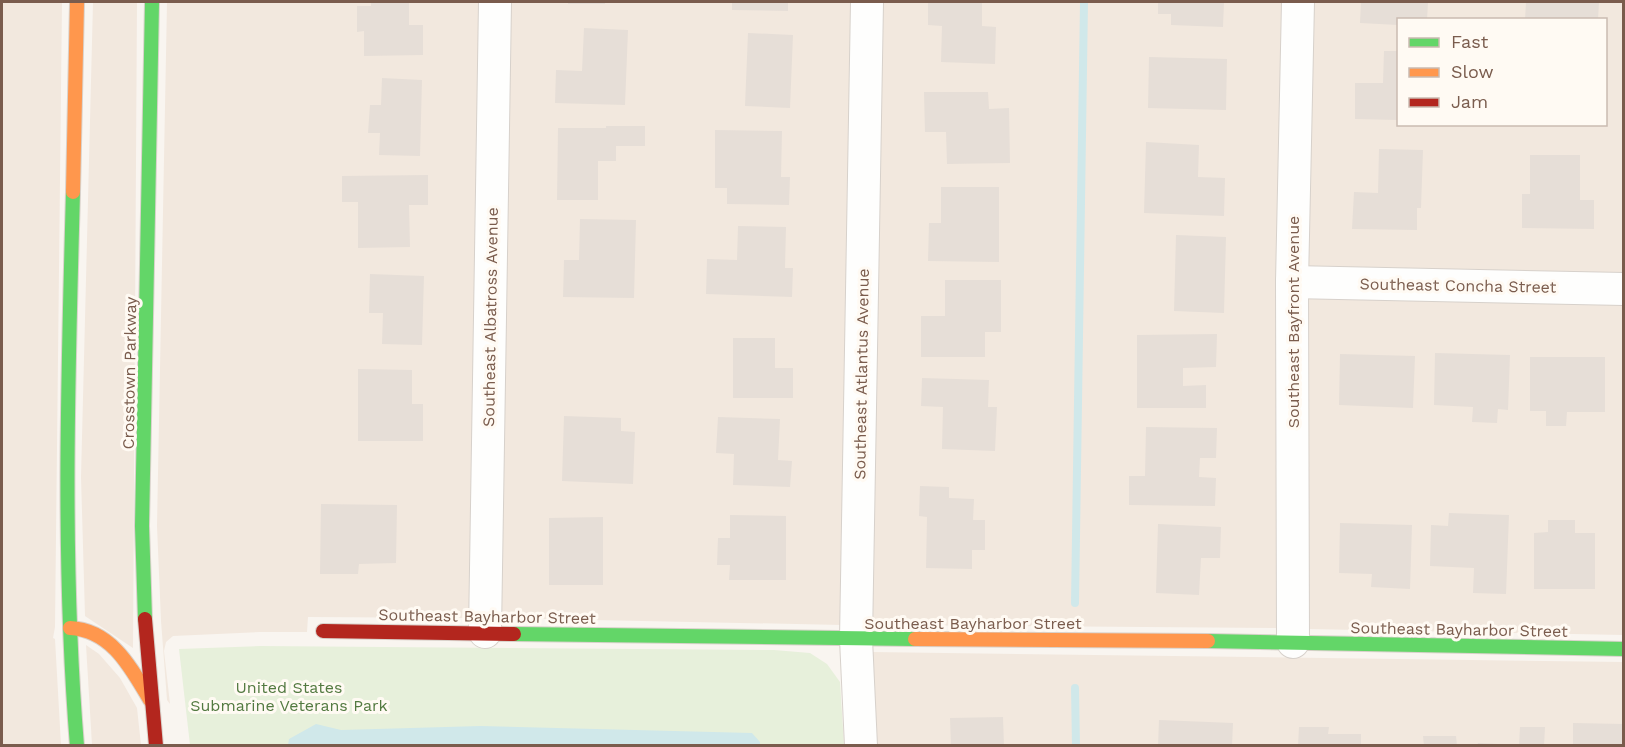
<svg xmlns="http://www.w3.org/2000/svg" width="1625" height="747" viewBox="0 0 1625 747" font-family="'Work Sans',sans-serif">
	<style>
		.residential { fill: #f2e8de; fill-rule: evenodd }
		.green { fill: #e7f0db }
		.water { fill: #d0e8ea }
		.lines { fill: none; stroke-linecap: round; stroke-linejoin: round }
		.stream { stroke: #d0e8ea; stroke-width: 8 }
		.building { fill: #e6ded7 }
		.street-casing { stroke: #d7d1cb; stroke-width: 34 }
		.fast-casing { stroke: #d9d2cb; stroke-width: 16 }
		.slow-casing { stroke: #d9d2cb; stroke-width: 16 }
		.jam-casing { stroke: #d9d2cb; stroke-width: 16 }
		.street { stroke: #fefefd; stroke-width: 32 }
		.fast { stroke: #63d668; stroke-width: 14 }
		.slow { stroke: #ff974d; stroke-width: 14 }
		.jam { stroke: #b3261e; stroke-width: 14 }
		.labels { text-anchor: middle; stroke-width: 6; stroke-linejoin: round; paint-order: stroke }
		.street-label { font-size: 16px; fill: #7a5c4d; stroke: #fffaf3 }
		.park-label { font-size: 16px; fill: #537a41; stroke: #fffaf3 }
	</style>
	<rect width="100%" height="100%" fill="#f9f5f0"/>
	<g class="residential">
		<polygon points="2,2 62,2 55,627 53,638 55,639 61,745 2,745"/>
		<polygon points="93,2 137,2 133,648 85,616 81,477"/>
		<polygon points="167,2 480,2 470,618 308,617 307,632 260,632 173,636 166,642 164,651 170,704 167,700 161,621 157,526"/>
		<polygon points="511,2 852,2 842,625 500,618"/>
		<polygon points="882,2 1283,2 1278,628 872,625"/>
		<path d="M1313 2H1623V275L1308 269ZM1398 20H1606V124H1398Z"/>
		<polygon points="1307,296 1623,303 1623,635 1308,629"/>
		<polygon points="86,645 99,654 120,678 137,708 141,745 92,745"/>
		<polygon points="872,652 1623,662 1623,745 876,745"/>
	</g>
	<polygon class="green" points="260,646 774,650 810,653 827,664 840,682 844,745 190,745 179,649"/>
	<polygon class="water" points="316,724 341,730 481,726 752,733 760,742 760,745 288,745 289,739"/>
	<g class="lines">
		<g class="stream">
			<polyline points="1075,603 1084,2"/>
			<polyline points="1075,688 1076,746"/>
		</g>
	</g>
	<g class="building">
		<polygon points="371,2 409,2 409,25 423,25 423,55 364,56 364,31 357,32 357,6 371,6"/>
		<rect x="568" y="2" width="37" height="2"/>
		<polygon points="732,2 788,2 788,11 732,10"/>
		<polygon points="928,2 982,2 982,26 996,27 995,64 941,62 942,26 928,25"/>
		<polygon points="1158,2 1224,2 1223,27 1171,25 1171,14 1158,14"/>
		<polygon points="1361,2 1428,2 1427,20 1398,20 1398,25 1360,23"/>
		<polygon points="1526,2 1599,2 1598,20 1525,20"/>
		<polygon points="584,28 628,30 625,105 555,103 556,70 582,71"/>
		<polygon points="748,33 793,35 790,108 745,106"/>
		<polygon points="1384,51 1398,51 1398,120 1355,119 1355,83 1383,83"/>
		<polygon points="1149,57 1227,59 1226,110 1148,108"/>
		<polygon points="382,78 422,80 420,156 379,155 380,133 368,133 370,105 381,105"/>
		<polygon points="924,92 988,92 989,109 1009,108 1010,163 947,164 946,132 925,132"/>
		<polygon points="606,126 645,126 645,146 616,146 616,161 598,161 598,200 557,200 558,128 606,128"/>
		<polygon points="715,130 782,131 781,177 790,177 789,205 727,204 727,188 715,188"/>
		<polygon points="1146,142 1199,145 1198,177 1225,178 1224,216 1144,213"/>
		<polygon points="1379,149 1423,150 1421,208 1417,208 1417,230 1352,229 1354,192 1378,193"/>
		<polygon points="1530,155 1580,155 1580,200 1594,200 1594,229 1522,228 1522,194 1530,194"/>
		<polygon points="428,175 428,205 409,205 410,247 358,248 358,202 342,202 342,176"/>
		<polygon points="941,187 999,187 999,262 928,261 929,223 941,223"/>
		<polygon points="580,219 636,220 634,298 563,297 564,260 579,260"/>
		<polygon points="738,226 786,227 785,268 793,268 792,297 706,294 707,259 737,260"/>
		<polygon points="1176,235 1226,237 1224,313 1174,311"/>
		<polygon points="370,274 424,276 422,345 382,344 383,313 369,313"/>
		<polygon points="945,280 1001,280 1001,332 985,332 985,357 921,357 921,316 945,316"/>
		<polygon points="1217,334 1216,367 1183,368 1183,386 1206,385 1206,408 1137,408 1137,335"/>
		<polygon points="733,338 775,338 775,368 793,368 793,398 733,398"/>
		<polygon points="1435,353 1510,355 1508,410 1498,409 1497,423 1472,422 1473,407 1434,405"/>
		<polygon points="1340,354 1415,356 1413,408 1339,405"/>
		<polygon points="1530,357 1605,357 1605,412 1567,412 1566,426 1546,426 1546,411 1530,411"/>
		<polygon points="358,369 412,370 412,404 423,404 423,441 358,441"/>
		<polygon points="922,378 989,380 988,407 997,407 995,451 942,449 943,407 921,406"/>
		<polygon points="564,416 621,418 621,431 635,432 633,484 562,481"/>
		<polygon points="718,417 780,419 778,460 792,461 790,487 733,485 734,454 716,453"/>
		<polygon points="1146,427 1217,428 1216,458 1200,458 1199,477 1216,478 1215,506 1129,505 1129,476 1145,476"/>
		<polygon points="920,486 949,487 949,498 974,499 973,520 985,520 985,550 972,550 972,569 926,568 927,517 919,516"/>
		<polygon points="321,504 397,505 396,563 359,564 358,574 320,574"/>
		<polygon points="1449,513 1509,515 1506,594 1473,593 1474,568 1430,566 1431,525 1448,526"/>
		<polygon points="730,515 786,516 786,580 729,580 730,565 717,565 718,538 730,538"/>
		<polygon points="603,517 603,585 549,585 549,518"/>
		<polygon points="1548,520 1575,520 1575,533 1595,533 1595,589 1534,589 1534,533 1548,532"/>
		<polygon points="1340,523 1412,525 1410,589 1371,587 1372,574 1339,573"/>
		<polygon points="1158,524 1221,527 1220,558 1201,558 1199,595 1156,593"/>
		<polygon points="1003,717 1004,746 951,746 950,718"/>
		<polygon points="1159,720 1233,723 1232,746 1158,746"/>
		<polygon points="1573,723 1624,724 1624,746 1573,746"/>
		<polygon points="1299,727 1329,727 1328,734 1361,734 1361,746 1298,746"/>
		<polygon points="1520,727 1545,727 1544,746 1519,746"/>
		<polygon points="1423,736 1456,736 1457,746 1424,746"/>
		<polygon points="1478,743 1498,744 1498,746 1477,746"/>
	</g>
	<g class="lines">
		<defs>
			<g id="street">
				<polyline points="1292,282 1624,289"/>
				<polyline points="485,632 495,2"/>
				<polyline points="1293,642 1292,282 1298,2"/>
				<polyline points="861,746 856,639 867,2"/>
			</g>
			<g id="fast">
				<path d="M73 192C68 377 62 562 77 746"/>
				<polyline points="145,619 142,526 152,2"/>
				<polyline points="514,634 915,639"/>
				<polyline points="1208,641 1624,649"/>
			</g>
			<g id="slow">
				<polyline points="73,192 77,2"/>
				<path d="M70 628C112 630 131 668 150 700"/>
				<polyline points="915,639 1208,641"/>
			</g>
			<g id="jam">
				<polyline points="145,619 156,746"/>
				<polyline points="323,631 514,634"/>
			</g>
		</defs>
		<use href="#street" class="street-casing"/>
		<use href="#fast" class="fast-casing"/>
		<use href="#slow" class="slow-casing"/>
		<use href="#jam" class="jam-casing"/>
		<use href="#street" class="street"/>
		<use href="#fast" class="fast"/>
		<use href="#slow" class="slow"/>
		<use href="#jam" class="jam"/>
	</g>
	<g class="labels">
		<g class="street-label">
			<text transform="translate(1458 285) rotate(1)" y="6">Southeast Concha Street</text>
			<text transform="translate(490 317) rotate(-89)" y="6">Southeast Albatross Avenue</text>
			<text transform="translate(1293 322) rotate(-90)" y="6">Southeast Bayfront Avenue</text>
			<text transform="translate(129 373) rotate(-89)" y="6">Crosstown Parkway</text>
			<text transform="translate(861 374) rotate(-89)" y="6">Southeast Atlantus Avenue</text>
			<text transform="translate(487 616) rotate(1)" y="6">Southeast Bayharbor Street</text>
			<text x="973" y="629">Southeast Bayharbor Street</text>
			<text transform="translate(1459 629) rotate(1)" y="6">Southeast Bayharbor Street</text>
		</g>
		<g class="park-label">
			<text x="289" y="693">United States<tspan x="289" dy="18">Submarine Veterans Park</tspan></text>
		</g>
	</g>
	<rect width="1625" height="747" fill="none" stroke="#7a5c4d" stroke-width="6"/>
	<rect x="1397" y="18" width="210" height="108" fill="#fffaf3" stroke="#cabbb1" stroke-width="1.5"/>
	<rect x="1409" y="38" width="30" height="9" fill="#63d668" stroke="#cabbb1" stroke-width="1.5"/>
	<text x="1451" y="48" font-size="18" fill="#7a5c4d">Fast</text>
	<rect x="1409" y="68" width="30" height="9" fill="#ff974d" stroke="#cabbb1" stroke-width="1.5"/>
	<text x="1451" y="78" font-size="18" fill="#7a5c4d">Slow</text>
	<rect x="1409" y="98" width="30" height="9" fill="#b3261e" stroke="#cabbb1" stroke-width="1.5"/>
	<text x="1451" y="108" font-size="18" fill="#7a5c4d">Jam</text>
</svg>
